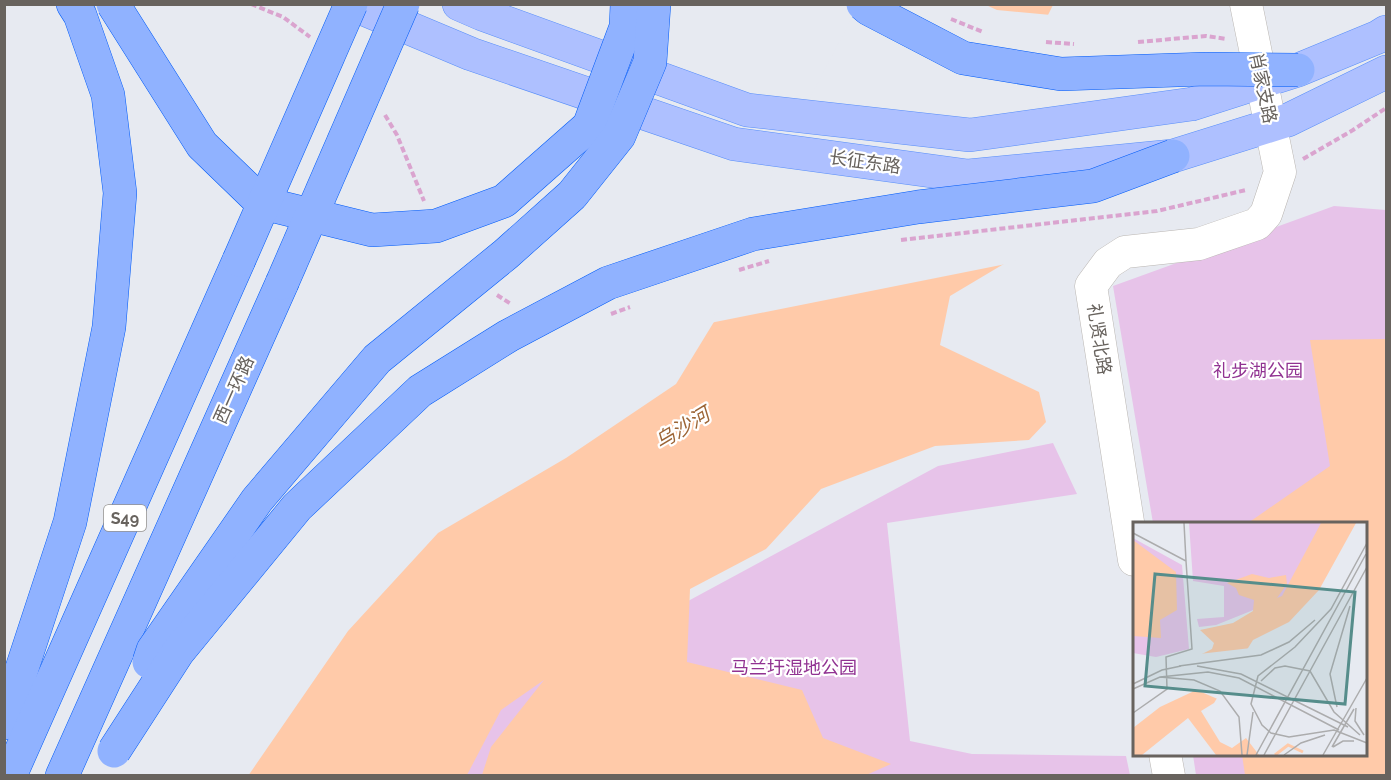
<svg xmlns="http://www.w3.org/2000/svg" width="1391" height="780" viewBox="0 0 1391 780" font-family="Raleway,'Noto Sans SC',sans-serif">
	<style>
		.green { fill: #e7c3e9 }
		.water { fill: #ffcaa9 }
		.pier { fill: #e7eaf1 }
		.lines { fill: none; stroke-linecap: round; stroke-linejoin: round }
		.minor-casing { stroke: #bab6b2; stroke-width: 33 }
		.major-casing { stroke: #588ef9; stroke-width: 34 }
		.highway-casing { stroke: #005bf8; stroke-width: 34 }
		.path { stroke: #daa4cf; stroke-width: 4; stroke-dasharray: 6 3; stroke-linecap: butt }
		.minor { stroke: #fff; stroke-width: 32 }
		.major { stroke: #aec0ff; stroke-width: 33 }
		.highway { stroke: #90b2ff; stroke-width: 33 }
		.highway-bridge-casing { stroke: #005bf8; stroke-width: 34; stroke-linecap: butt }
		.highway-bridge { stroke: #90b2ff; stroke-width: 33 }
		.labels { text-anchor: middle; stroke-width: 4.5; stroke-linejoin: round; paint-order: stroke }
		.shield { fill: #fff; stroke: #95928e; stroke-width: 1.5 }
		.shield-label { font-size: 16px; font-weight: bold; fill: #68635e }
		.street-label { font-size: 18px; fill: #68635e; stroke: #fff }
		.park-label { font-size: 18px; fill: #913392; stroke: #fff }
		.water-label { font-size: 20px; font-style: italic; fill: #9c6536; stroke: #fff }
		.inset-river { fill: none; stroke: #ffcaa9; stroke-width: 3 }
		.inset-road { fill: none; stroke: #acacad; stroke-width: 1.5 }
		.view { fill: #568d8b; fill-opacity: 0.15; stroke: #568d8b; stroke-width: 3 }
		.inset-edge { fill: none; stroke: #68635e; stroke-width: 3 }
	</style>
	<rect width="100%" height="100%" fill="#e7eaf1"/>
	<g class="green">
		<polygon points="1334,206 1386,210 1386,775 1196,775 1193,755 1366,754 1366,524 1153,523 1113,286"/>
		<polygon points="1053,443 1077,494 887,523 910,741 972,754 1126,756 1130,775 447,776 505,684 677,607 938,466"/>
	</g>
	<g class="water">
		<polygon points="863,5 1053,5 1039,33 1022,253 950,296 940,345 1039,392 1046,422 1029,440 935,446 821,489 766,549 690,589 687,662 802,690 823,738 891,764 864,776 482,775 491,747 544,680 501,710 467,775 248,776 348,631 438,533 566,458 676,384 720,312"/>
		<polygon points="1386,339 1386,775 1245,775 1242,755 1366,754 1366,524 1248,523 1330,466 1310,340"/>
	</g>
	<polygon class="pier" points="859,4 986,5 997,10 1051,15 1042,34 1025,254 1011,263 710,323 742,260 774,167"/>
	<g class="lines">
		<defs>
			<g id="minor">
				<polyline points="1134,560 1091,286 1108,263 1125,252 1199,244 1257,224 1266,214 1280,172 1246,4"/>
				<polyline points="1165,754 1169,776"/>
			</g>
			<g id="major">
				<polyline points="352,4 471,54 734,144 968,176 1173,156 1288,120 1386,72"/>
				<polyline points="459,4 482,14 747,110 970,135 1192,104 1298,70 1378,37 1386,32"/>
			</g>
			<g id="highway">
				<polyline points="4,723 70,522 109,327 120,193 108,95 80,15 73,4"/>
				<polyline points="10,776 239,260"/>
				<polyline points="62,776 282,283"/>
			</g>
		</defs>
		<use href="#minor" class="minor-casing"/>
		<use href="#major" class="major-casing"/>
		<use href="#highway" class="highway-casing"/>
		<g class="path">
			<polyline points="251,4 283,17 310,37"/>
			<polyline points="951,19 983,32"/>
			<polyline points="1046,42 1074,44"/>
			<polyline points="1138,42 1206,36 1227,39"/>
			<polyline points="385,115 397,135 424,201"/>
			<polyline points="1303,159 1353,130 1386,108"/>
			<polyline points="901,240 1157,211 1246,190"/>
			<polyline points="739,270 769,261"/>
			<polyline points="497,295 511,304"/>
			<polyline points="611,314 630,307"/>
		</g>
		<use href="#minor" class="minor"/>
		<use href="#major" class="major"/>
		<use href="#highway" class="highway"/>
		<defs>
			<g id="highway-bridge">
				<polyline points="113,4 202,145 262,203 372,230 436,226 504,201 589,126 626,27 627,4"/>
				<polyline points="863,4 869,9 963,58 1061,74 1206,69 1298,70"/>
				<polyline points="239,260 351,4"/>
				<polyline points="282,283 403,4"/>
				<polyline points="149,662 153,650 257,500 377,359 506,254 572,195 619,136 650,62 654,4"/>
				<polyline points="114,751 178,652 297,507 420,391 508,336 608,283 753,234 918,207 1093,186 1173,156"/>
			</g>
		</defs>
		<use href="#highway-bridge" class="highway-bridge-casing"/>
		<use href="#highway-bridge" class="highway-bridge"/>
	</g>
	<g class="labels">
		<rect class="shield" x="104" y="505" width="42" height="26" rx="4.5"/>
		<g class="shield-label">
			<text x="125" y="524">S49</text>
		</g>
		<g class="street-label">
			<text transform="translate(1263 88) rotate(78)" y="6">肖家支路</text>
			<text transform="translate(865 162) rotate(8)" y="6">长征东路</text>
			<text transform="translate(1099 339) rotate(81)" y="6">礼贤北路</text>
			<text transform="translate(234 390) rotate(-66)" y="6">西一环路</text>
		</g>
		<g class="park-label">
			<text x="1258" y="377">礼步湖公园</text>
			<text x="794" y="674">马兰圩湿地公园</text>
		</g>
		<g class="water-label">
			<text transform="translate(682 428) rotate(-31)" y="7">乌沙河</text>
		</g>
	</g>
	<g transform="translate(1133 522)">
		<rect width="234" height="234" fill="#e7eaf1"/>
		<path d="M56 1H189L166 54 148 77 83 103 66 105 64 97 91 95V64L60 59ZM0 16 49 43 56 127 23 135 0 131Z" fill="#e7c3e9"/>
		<path d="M188 1H223L186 68 156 100 120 118 81 181 68 189 87 220 99 226 113 216 126 233H83L55 196 9 233H0V206L27 185 59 170 63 164 69 132 79 127 81 121 67 108 100 101 120 89 121 78 106 73 103 66 94 61 119 52 136 56 153 53 154 62 144 76 149 74ZM0 18 43 50 44 88 27 98 28 116 0 114Z" fill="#ffcaa9"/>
		<path d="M118 126 87 178 59 166 66 132Z" fill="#e7eaf1"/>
		<path class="inset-river" d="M142 233 155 223 170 230"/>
		<path class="inset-road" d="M51 1 53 39M0 11 53 39 59 127 33 135 34 167 0 191M234 21 198 87 162 125 125 154 118 182 129 203 138 211 156 215 201 208 234 221M46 144 128 133 156 120 182 98M64 144 108 152 215 205M27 155 61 158 87 169 106 195 109 233M128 159 142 146 152 144 177 149 201 190 227 213M0 162 29 148 48 144M0 167 27 155 75 150 106 156 206 208M204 185 197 152 217 84M223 186 222 199 231 213M199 225 221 187M200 225 210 219H221M114 233 120 190M123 233 233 32M131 233 234 45M151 233 168 221 192 213M190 233 234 156"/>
		<path class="view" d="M22 52 222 70 212 182 12 164Z"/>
		<rect width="234" height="234" class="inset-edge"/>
	</g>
	<rect width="1391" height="780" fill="none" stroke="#68635e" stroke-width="12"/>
</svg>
